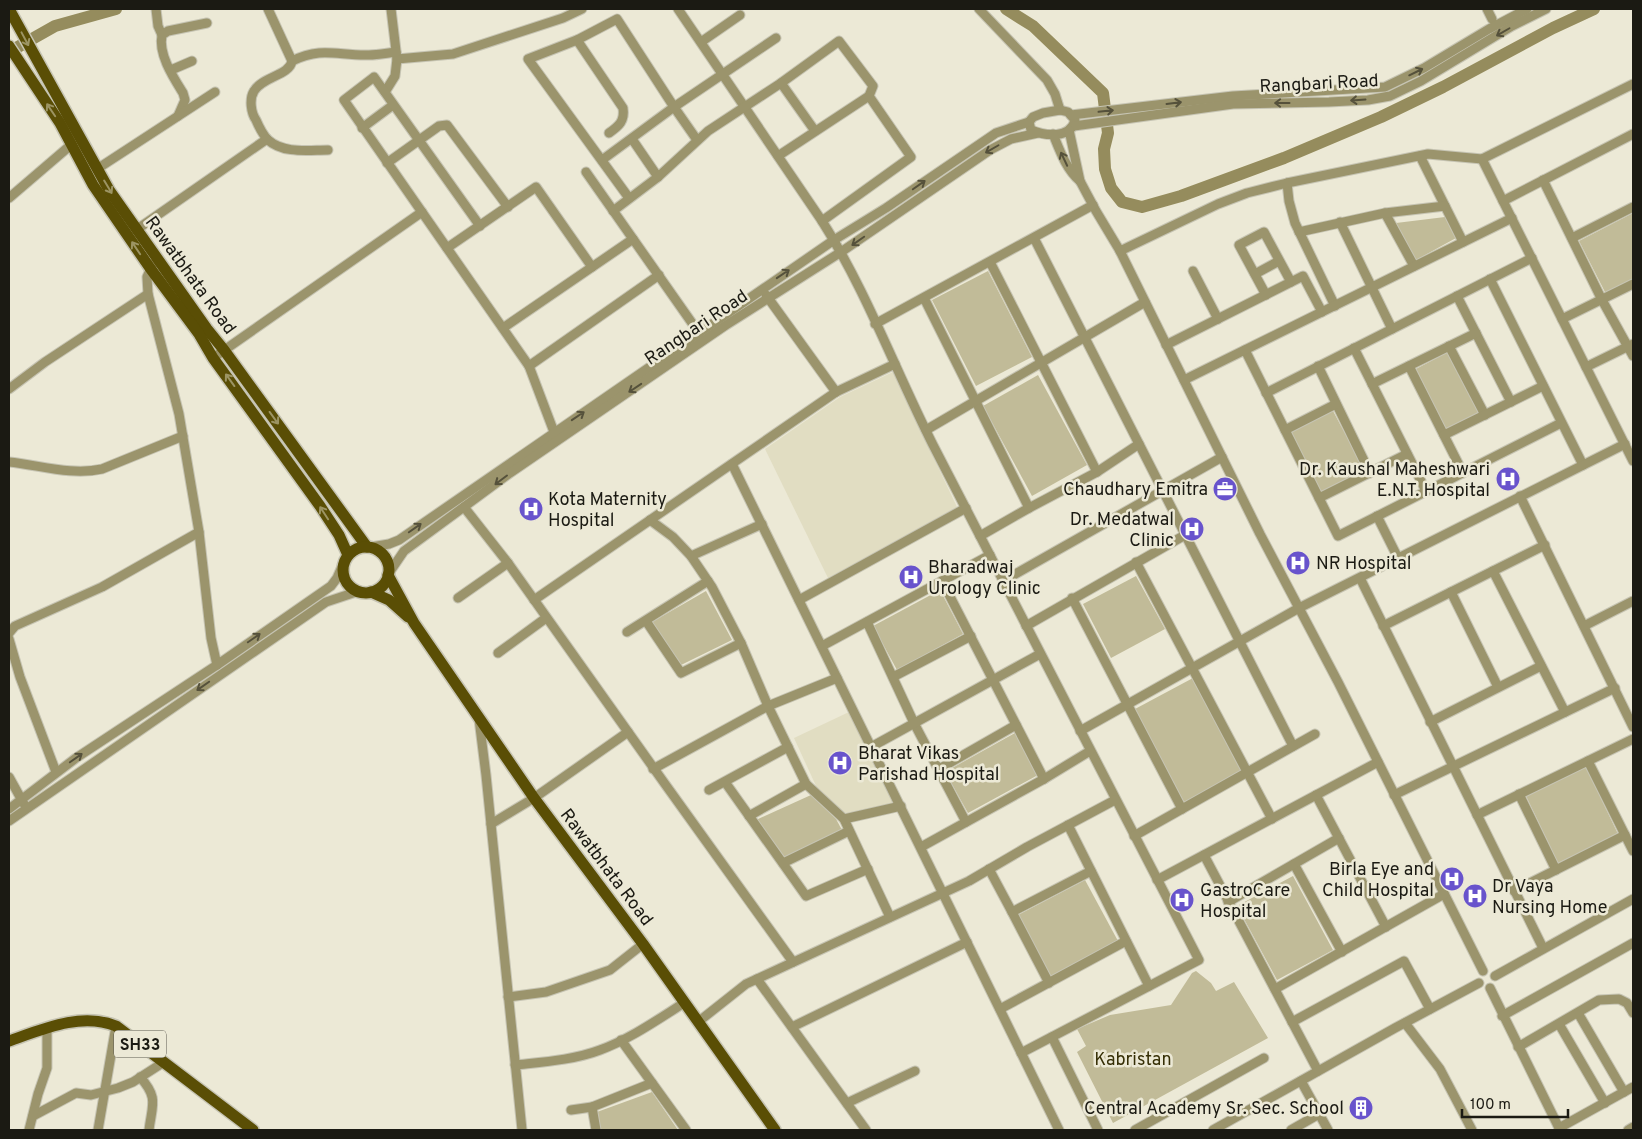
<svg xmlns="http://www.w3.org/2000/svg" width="1642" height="1139" viewBox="0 0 1642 1139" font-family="Overpass,sans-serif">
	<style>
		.built { fill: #e1ddc2 }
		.green { fill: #c1bb98 }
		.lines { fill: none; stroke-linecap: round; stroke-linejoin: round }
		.river { stroke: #958c5d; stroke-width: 12 }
		.minor-casing { stroke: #c6c4b3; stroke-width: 11 }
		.major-casing { stroke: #c6c4b3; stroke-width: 14 }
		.minor { stroke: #9b946c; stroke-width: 9 }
		.major { stroke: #5a4e05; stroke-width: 11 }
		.oneway { stroke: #55513b }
		.oneway2 { stroke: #9c9463 }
		.labels { text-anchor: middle; stroke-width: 5; stroke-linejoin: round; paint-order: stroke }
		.shield { fill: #ece9d6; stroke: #5a584e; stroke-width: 1 }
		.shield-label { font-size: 16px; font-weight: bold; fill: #1b1a13 }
		.street-label { font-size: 18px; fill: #1b1a13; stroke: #ece9d6 }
		.poi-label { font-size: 18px; fill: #1b1a13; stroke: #ece9d6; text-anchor: start }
		.park-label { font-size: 18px; fill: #362f06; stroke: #ece9d6 }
	</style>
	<rect width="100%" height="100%" fill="#ece9d6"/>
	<g class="built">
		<polygon points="893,372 957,507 828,578 765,449 840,397"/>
		<polygon points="849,712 894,803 846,814 817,788 794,738"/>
	</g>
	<g class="green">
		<polygon points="1633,213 1633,280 1606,294 1579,241"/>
		<polygon points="1445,217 1456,238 1416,260 1396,223"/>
		<polygon points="988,271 1032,357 976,386 932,300"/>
		<polygon points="1448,352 1479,414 1445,431 1414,370"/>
		<polygon points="1038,375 1087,465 1032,496 983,406"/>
		<polygon points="1333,411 1365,471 1321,494 1289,433"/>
		<polygon points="1136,576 1165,629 1111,658 1083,604"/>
		<polygon points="940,590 963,634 897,670 873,626"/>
		<polygon points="706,591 732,640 681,665 652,622"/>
		<polygon points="1193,678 1242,771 1184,802 1135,709"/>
		<polygon points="1015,733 1038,775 968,813 945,772"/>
		<polygon points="1586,767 1618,834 1558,863 1526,796"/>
		<polygon points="811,795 836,819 842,830 784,857 756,820"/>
		<polygon points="1293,876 1333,950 1277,980 1237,906"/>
		<polygon points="1085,880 1118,941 1051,977 1018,915"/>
		<polygon points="1196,971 1211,983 1216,991 1234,982 1268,1038 1113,1123 1077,1052 1086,1046 1077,1029 1110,1015 1171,1005 1192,973"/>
		<polygon points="652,1092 678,1130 600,1130 597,1112"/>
	</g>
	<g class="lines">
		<g class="river">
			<polyline points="1006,9 1033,26 1103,93 1108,133 1104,149 1105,169 1111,188 1122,202 1142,207 1181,196 1284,158 1381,117 1443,87 1553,28 1594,9"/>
			<polyline points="9,52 55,26 116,9"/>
		</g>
		<defs>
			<g id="minor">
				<polyline points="156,9 158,26 162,35"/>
				<polyline points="268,9 292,61"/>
				<path d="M678 9 822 221C866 290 896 372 933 445 1021 617 1109 789 1199 960L1021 1053"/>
				<polyline points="979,9 1047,80 1055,94 1060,110"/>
				<polyline points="1487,9 1492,19"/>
				<path d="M577 40 623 108C625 121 619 126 609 133"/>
				<polyline points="701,42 740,15"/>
				<polyline points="397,59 453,54 563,18 582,9"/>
				<polyline points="171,70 192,61"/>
				<polyline points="781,83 815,131"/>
				<polyline points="385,92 395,76 397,59 391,9"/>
				<path d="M1060 110 1068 112 1075 120C1071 139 1045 136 1031 130L1029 122 1033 117 1043 113Z"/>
				<polyline points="1071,115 1233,96 1385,87 1424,68 1489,29 1527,9"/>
				<path d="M178 116 185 100 183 93C173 77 158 54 162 35L168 31 207 23"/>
				<polyline points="1074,126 1233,104 1329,102 1368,100 1390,96 1421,81 1512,26 1546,9"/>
				<polyline points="362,128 393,105"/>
				<polyline points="1069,130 1080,181 1096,211 1120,251 1260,534 1338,682 1483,971"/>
				<path d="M1053 134C1060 151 1066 169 1080 181"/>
				<polyline points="632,139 658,177"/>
				<path d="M328 150C308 150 284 154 268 140 263 135 259 127 256 120 251 113 249 99 254 91 262 77 290 75 292 61 322 46 338 56 369 55 378 55 387 53 396 52"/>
				<polyline points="1420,156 1463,242"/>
				<polyline points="1482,159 1633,461"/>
				<polyline points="602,160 674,107 776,38"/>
				<polyline points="387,163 439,126 447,125 508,207"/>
				<polyline points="97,169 215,92"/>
				<polyline points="586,172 699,333"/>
				<polyline points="1543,180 1602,300 1633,356"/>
				<polyline points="1287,183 1289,201 1295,223 1335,306"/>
				<polyline points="9,198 72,144"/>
				<polyline points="629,198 528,59 577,40 617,19 674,107 697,140"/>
				<polyline points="1503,201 1633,134"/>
				<polyline points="613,211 658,177 708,131 781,83 839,41 873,86 869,96 778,156"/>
				<polyline points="1385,213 1414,266"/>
				<polyline points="822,221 911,157 869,96"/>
				<polyline points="1340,222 1392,329"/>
				<polyline points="480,226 374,77 344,100 529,366 554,432"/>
				<polyline points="136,230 267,139"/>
				<polyline points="1299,232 1385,213 1445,206"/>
				<polyline points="1034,238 1293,746"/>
				<polyline points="1572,238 1633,207"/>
				<polyline points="447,248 536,187 592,267"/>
				<polyline points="1120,251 1218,204 1247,193 1287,183 1428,154 1482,159 1633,84"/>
				<polyline points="990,262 1097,472"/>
				<polyline points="153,264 147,277 148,294 179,414 199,532 211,638 217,665"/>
				<polyline points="1193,271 1218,319"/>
				<polyline points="1255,274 1279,261"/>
				<polyline points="1490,279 1583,465"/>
				<polyline points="766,295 836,392"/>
				<polyline points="1266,295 1239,245 1264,232 1291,282"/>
				<polyline points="1457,296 1511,402"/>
				<polyline points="924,298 1029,508"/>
				<polyline points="1562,319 1633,284"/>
				<polyline points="875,324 1093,205"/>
				<polyline points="503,328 633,239"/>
				<polyline points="1166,345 1303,276 1322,312"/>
				<polyline points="1449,346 1485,415"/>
				<polyline points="1354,348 1426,491"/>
				<polyline points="1245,350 1338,536 1561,423"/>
				<polyline points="213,358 422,212"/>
				<polyline points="529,366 659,275"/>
				<polyline points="1318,366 1370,473"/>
				<polyline points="1409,366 1463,473"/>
				<polyline points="1586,367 1633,344"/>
				<polyline points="1184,380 1512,218"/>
				<polyline points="1372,384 1476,333"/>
				<polyline points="9,389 45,362 148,294"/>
				<polyline points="1266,393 1532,258"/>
				<polyline points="926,430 1145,302"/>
				<polyline points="1285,430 1336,404"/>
				<polyline points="1444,435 1543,386"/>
				<path d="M9 462C39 465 72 476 102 469L183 436"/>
				<polyline points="732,464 1059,1130"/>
				<polyline points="1520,496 1633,727"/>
				<polyline points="1319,498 1407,454"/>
				<polyline points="464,507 508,563 665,784 793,962"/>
				<polyline points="1377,516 1398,558"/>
				<polyline points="650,520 673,537 691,556 712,587 741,643 768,706 806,784 844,819 890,917"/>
				<polyline points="980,536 1029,508 1097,472 1139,444"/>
				<polyline points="371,547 389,544 399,540 834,240 886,208 996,133 1029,122"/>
				<polyline points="691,556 762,524"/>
				<polyline points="1136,562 1272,819"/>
				<polyline points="1493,571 1565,712"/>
				<polyline points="389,573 404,551 510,473 726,325 841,252 990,150 1011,139 1038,133"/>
				<polyline points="1360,578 1543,948"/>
				<polyline points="942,581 1044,779"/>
				<polyline points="1003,581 1222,457"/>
				<polyline points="1451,592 1498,687"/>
				<polyline points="458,598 508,563"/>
				<polyline points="1072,598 1182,809"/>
				<polyline points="534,600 836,392 895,364"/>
				<polyline points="799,600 966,508"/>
				<polyline points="646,621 681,673 741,643"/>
				<polyline points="867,622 914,723 966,822"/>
				<polyline points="1026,626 1185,535"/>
				<polyline points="1383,626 1545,545"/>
				<polyline points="1584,626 1633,601"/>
				<polyline points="627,632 708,581"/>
				<polyline points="9,633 15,626 102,587 199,532"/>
				<polyline points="9,639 20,677 56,772"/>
				<polyline points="822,646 990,555"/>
				<polyline points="498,653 546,618"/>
				<polyline points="893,677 971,636"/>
				<polyline points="479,719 486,775 522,1130"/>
				<polyline points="1430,722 1541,666"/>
				<polyline points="1080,731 1299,608 1625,444"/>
				<polyline points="871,747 1040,654"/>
				<polyline points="1588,761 1633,851"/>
				<polyline points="653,769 768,706 837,678"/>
				<polyline points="939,769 1016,725"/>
				<polyline points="9,777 24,804"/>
				<polyline points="725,782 806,896 868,869"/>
				<polyline points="709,790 788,747"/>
				<polyline points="1519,794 1556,870"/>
				<polyline points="1316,795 1386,927"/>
				<polyline points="1394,795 1615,688"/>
				<polyline points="9,809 76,758 217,665 331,586 337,578 344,562"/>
				<polyline points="1477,815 1633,739"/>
				<polyline points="749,816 806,784"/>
				<polyline points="844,819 901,806"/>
				<polyline points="9,821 326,602 359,591"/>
				<polyline points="491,824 534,798 628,732"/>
				<polyline points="1068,825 1149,986"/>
				<polyline points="1134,836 1315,734"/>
				<polyline points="921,847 1044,779 1090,751"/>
				<polyline points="1204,855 1318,1071"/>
				<polyline points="783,863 849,831"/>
				<polyline points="1294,864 1342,952"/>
				<polyline points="989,869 1012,912"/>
				<polyline points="1157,880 1378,762"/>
				<polyline points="1514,891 1625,835"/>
				<polyline points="1228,902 1339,838"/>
				<polyline points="1495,976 1633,899"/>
				<polyline points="757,979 866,1130"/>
				<polyline points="1049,983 1012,912 1091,871"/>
				<polyline points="1490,988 1560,1130"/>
				<polyline points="1275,989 1444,894"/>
				<polyline points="508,997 546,992 610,970 643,944"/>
				<polyline points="1000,1009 1126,941"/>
				<polyline points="1578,1013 1624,1092"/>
				<polyline points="1502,1016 1633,943"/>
				<polyline points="698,1022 746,984 969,881 1027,847 1115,800"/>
				<polyline points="1292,1022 1404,961 1430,1009"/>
				<polyline points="1405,1023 1440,1069 1472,1130"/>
				<polyline points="1559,1024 1605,1103"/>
				<polyline points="792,1027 967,942"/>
				<polyline points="1052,1037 1098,1130"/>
				<polyline points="621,1040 686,1130"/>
				<polyline points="1518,1047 1599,1000 1619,999 1627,1003 1633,1013"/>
				<path d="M515 1065C542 1062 574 1060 600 1050 630 1039 657 1020 684 1003"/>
				<path d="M140 1077C159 1098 152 1105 149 1130"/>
				<polyline points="1301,1081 1328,1130"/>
				<polyline points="847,1103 915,1071"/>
				<polyline points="592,1107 596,1130"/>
				<polyline points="571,1110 592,1107 652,1083"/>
				<polyline points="33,1116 76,1093 91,1095 118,1088 133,1082 164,1062"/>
				<polyline points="1559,1128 1633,1087"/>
				<polyline points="29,1130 38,1094 47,1068 47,1028"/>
				<polyline points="98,1130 116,1026"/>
				<polyline points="1135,1130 1264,1058"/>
				<polyline points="1213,1130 1395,1028 1479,983"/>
				<polyline points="1291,1130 1319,1114"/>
				<polyline points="1628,1130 1633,1127"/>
			</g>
			<g id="major">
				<polyline points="9,9 109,190 207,329 224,350 367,547"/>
				<polyline points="9,46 60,123 93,185 150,268 199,334 213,358 320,506 339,535 348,555"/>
				<circle cx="366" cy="570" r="23"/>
				<polyline points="388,575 414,623 534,798 643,944 775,1130"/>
				<polyline points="371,592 389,600 408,617"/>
				<path d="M9 1041C43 1029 81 1012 116 1026L253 1130"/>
			</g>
		</defs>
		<use href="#minor" class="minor-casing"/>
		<use href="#major" class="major-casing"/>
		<use href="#minor" class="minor"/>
		<use href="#major" class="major"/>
	</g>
	<defs><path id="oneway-shaft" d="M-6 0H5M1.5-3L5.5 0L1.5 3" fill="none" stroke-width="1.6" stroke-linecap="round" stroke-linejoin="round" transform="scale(1.25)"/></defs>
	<g class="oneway">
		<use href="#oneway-shaft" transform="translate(1503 32) rotate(150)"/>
		<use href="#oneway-shaft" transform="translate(1416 72) rotate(-26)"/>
		<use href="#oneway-shaft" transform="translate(1358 100) rotate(176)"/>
		<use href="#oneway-shaft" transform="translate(1174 103) rotate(-7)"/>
		<use href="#oneway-shaft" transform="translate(1282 103) rotate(-180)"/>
		<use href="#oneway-shaft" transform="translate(1106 111) rotate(-6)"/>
		<use href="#oneway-shaft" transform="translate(992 149) rotate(150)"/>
		<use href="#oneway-shaft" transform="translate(1064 159) rotate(-115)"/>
		<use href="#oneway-shaft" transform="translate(919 185) rotate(-35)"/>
		<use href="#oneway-shaft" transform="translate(858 241) rotate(145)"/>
		<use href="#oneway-shaft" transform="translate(783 274) rotate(-34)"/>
		<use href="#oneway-shaft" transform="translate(635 388) rotate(146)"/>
		<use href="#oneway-shaft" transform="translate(578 416) rotate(-34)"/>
		<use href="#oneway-shaft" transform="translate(501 480) rotate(143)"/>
		<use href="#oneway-shaft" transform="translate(415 528) rotate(-35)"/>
		<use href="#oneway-shaft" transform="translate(254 638) rotate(-35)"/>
		<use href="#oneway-shaft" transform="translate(203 686) rotate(145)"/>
		<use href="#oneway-shaft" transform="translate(76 758) rotate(-35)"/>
	</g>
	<g class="oneway2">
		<use href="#oneway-shaft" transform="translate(25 39) rotate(62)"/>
		<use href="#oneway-shaft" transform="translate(51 110) rotate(-124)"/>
		<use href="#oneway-shaft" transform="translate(108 187) rotate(59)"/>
		<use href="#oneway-shaft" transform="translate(136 248) rotate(-124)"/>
		<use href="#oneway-shaft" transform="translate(230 380) rotate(-126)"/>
		<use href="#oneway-shaft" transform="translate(274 418) rotate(54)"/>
		<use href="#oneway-shaft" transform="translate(324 513) rotate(-123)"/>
	</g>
	<defs>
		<symbol id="hospital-disc" viewBox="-11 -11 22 22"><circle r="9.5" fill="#6853cc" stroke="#ece9d6"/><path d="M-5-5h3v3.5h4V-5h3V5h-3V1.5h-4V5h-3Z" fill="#fff"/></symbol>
		<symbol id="office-disc" viewBox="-11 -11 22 22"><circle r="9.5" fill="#6853cc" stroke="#ece9d6"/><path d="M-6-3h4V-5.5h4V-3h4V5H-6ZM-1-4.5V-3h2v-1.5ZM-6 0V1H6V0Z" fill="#fff"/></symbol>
		<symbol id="building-disc" viewBox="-11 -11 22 22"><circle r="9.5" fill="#6853cc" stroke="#ece9d6"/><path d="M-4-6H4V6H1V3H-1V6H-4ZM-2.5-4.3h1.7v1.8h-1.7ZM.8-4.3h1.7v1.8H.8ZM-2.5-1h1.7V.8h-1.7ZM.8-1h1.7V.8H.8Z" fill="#fff"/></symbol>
	</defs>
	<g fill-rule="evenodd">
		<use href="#hospital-disc" x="1494" y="465" width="28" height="28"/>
		<use href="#office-disc" x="1211" y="475" width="28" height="28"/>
		<use href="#hospital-disc" x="517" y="495" width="28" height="28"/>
		<use href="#hospital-disc" x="1178" y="515" width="28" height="28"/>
		<use href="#hospital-disc" x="1284" y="549" width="28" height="28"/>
		<use href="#hospital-disc" x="897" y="563" width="28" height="28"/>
		<use href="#hospital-disc" x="826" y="749" width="28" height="28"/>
		<use href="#hospital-disc" x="1438" y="865" width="28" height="28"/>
		<use href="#hospital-disc" x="1461" y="882" width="28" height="28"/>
		<use href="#hospital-disc" x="1168" y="886" width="28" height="28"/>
		<use href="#building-disc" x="1347" y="1094" width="28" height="28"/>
	</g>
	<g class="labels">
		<rect class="shield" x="114" y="1030.5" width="52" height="27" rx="4"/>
		<g class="shield-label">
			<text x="140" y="1050">SH33</text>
		</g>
		<g class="street-label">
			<text transform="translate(1319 83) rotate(-3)" y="6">Rangbari Road</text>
			<text transform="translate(191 275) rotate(54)" y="6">Rawatbhata Road</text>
			<text transform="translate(696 327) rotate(-34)" y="6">Rangbari Road</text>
			<text transform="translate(607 867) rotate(53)" y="6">Rawatbhata Road</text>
		</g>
		<g class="poi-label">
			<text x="1490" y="475" text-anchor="end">Dr. Kaushal Maheshwari<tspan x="1490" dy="21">E.N.T. Hospital</tspan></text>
			<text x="1208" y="495" text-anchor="end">Chaudhary Emitra</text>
			<text x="548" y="505">Kota Maternity<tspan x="548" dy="21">Hospital</tspan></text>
			<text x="1174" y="525" text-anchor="end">Dr. Medatwal<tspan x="1174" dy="21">Clinic</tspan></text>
			<text x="1316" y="569">NR Hospital</text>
			<text x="928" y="573">Bharadwaj<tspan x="928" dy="21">Urology Clinic</tspan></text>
			<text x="858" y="759">Bharat Vikas<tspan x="858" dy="21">Parishad Hospital</tspan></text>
			<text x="1434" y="875" text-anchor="end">Birla Eye and<tspan x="1434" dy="21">Child Hospital</tspan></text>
			<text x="1492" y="892">Dr Vaya<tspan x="1492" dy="21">Nursing Home</tspan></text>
			<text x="1200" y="896">GastroCare<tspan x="1200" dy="21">Hospital</tspan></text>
			<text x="1344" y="1114" text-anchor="end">Central Academy Sr. Sec. School</text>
		</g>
		<g class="park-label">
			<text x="1133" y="1065">Kabristan</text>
		</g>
	</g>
	<rect width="1642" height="1139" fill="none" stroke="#1b1a13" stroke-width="20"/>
	<path d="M1462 1109v8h106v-8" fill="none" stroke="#1b1a13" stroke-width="2.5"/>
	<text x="1470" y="1109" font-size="15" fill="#1b1a13" stroke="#ece9d6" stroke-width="4" paint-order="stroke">100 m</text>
</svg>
